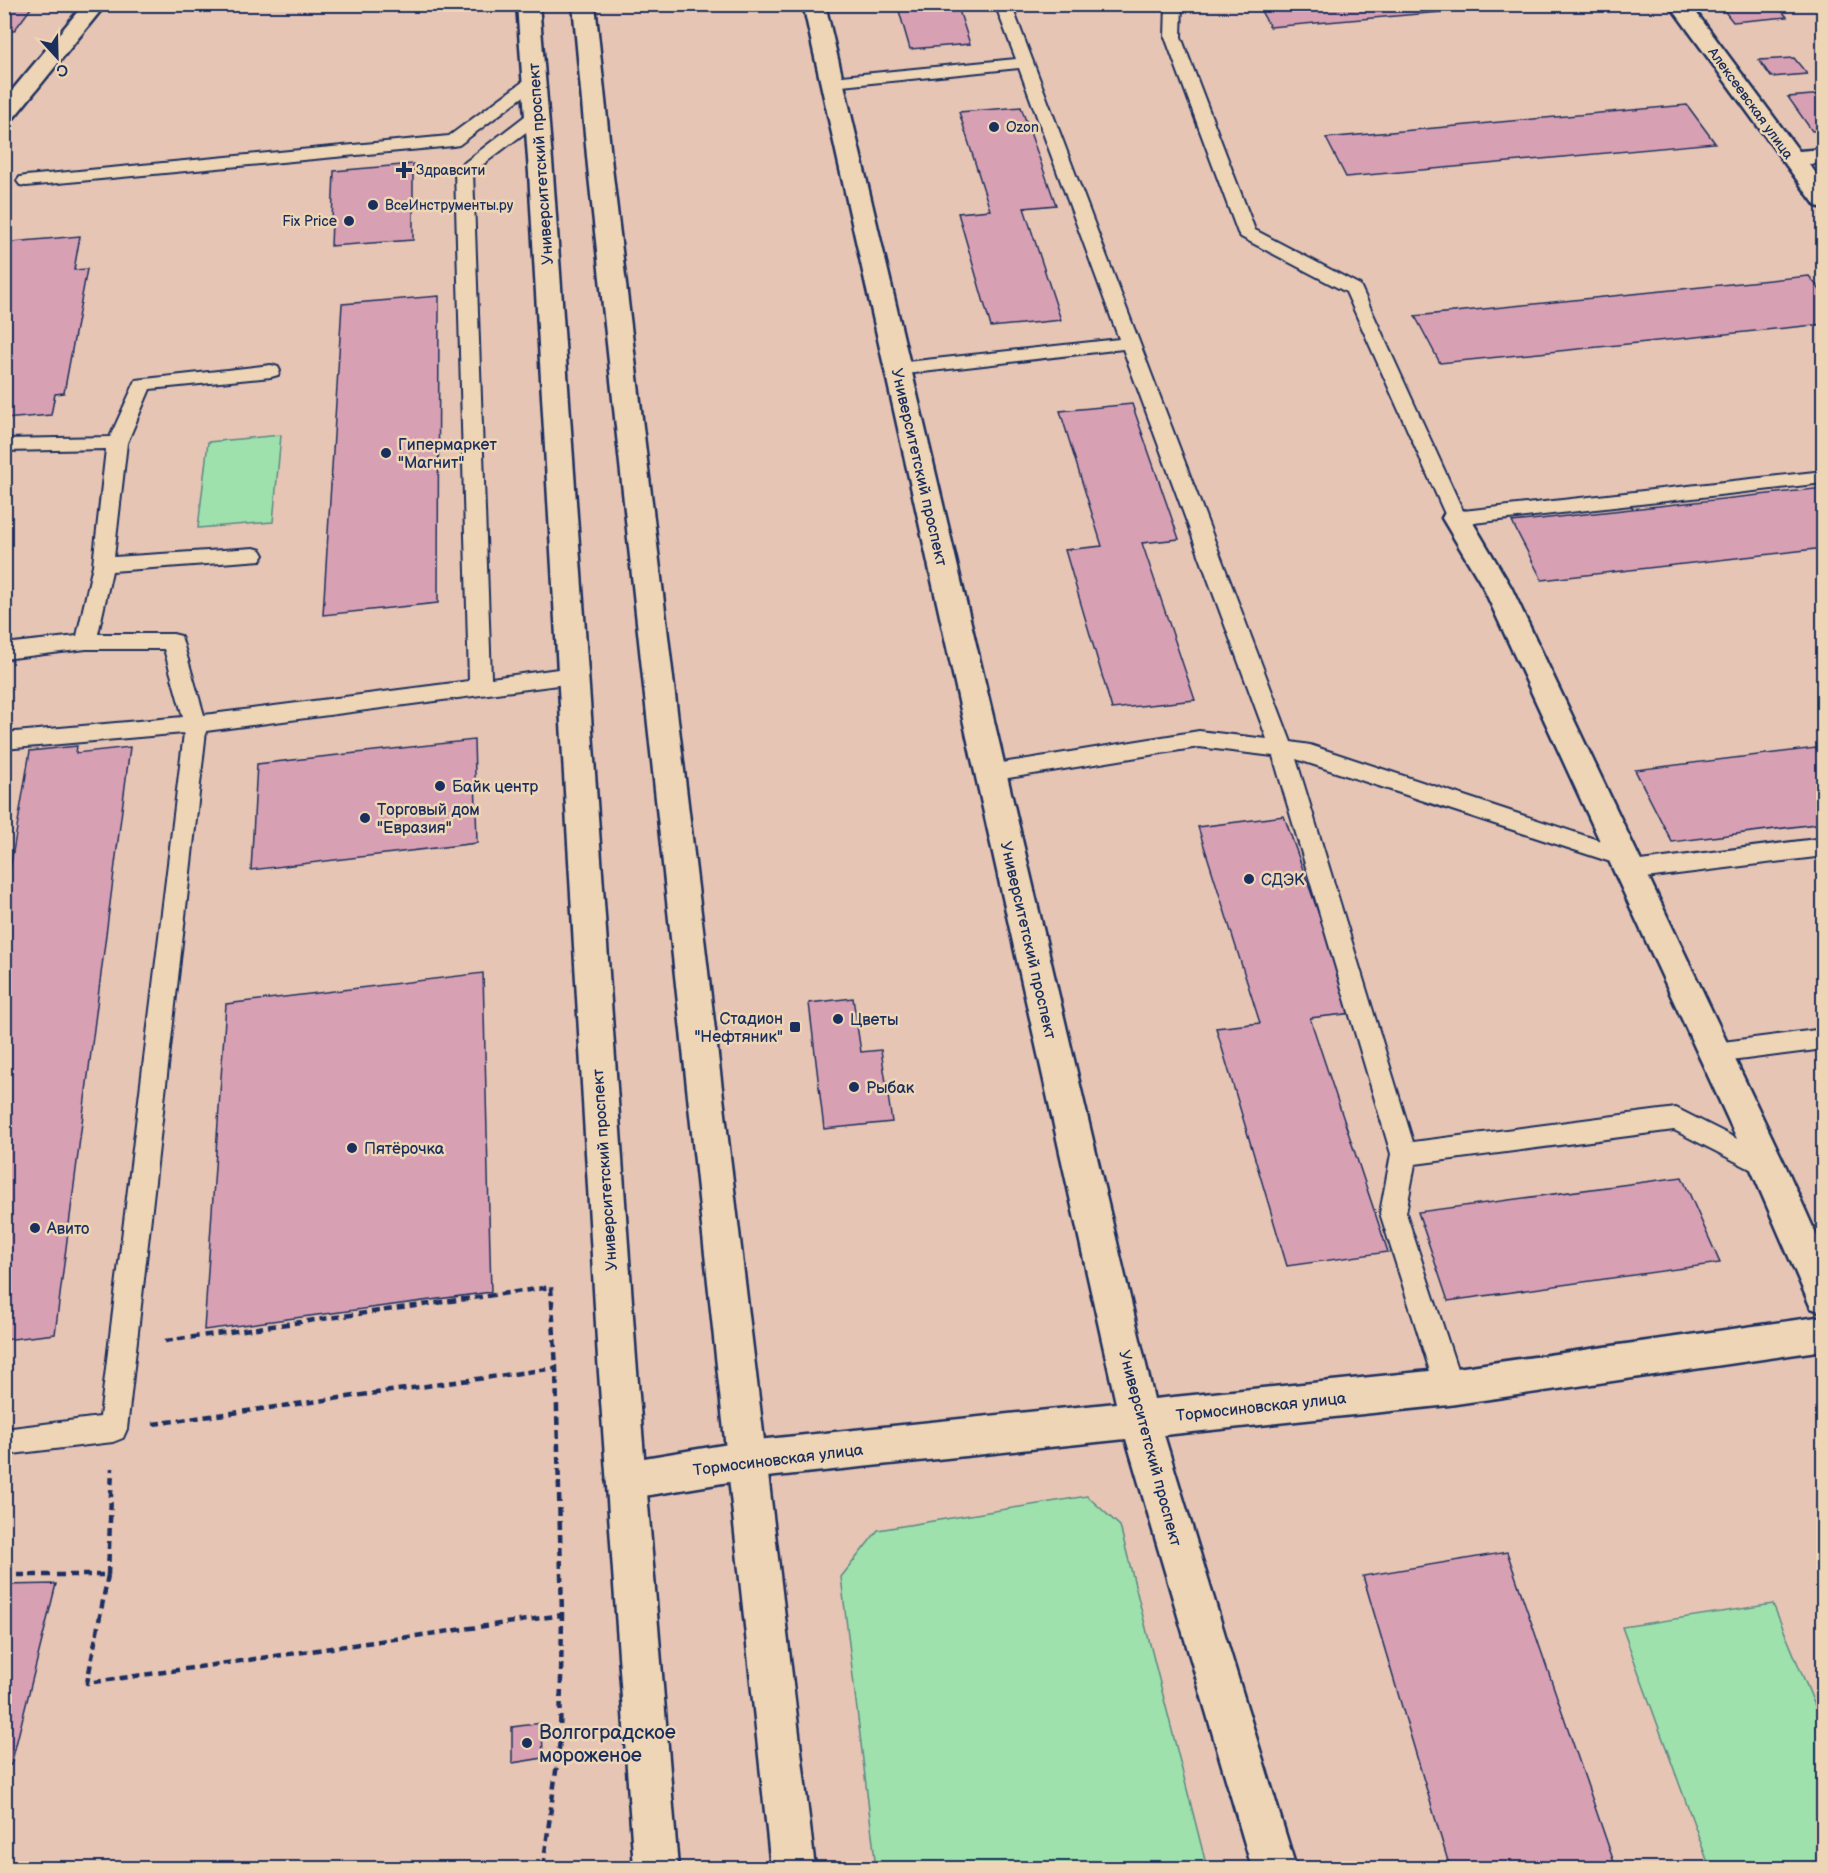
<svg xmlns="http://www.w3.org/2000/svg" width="1828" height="1873" viewBox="0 0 1828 1873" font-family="'Balsamiq Sans',sans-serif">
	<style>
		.green { fill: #9ee1ac; stroke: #5c8885; stroke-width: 1.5 }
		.building { fill: #d8a0b3; stroke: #1b2f5e; stroke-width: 1.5 }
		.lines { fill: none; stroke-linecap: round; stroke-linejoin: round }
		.service-casing { stroke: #1b2f5e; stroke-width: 4 }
		.minor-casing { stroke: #1b2f5e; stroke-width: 5 }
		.trunk-casing { stroke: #1b2f5e; stroke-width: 5 }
		.path { stroke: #1b2f5e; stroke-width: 4.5; stroke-dasharray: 8 5; stroke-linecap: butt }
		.service { fill: #edd5b5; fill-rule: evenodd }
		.minor { fill: #edd5b5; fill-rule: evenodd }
		.trunk { fill: #edd5b5; fill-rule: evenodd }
		.poi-dot { fill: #1b2f5e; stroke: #edd5b5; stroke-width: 2 }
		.labels { text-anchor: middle; stroke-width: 5; stroke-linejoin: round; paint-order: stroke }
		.far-street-label { font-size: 14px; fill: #1b2f5e; stroke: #edd5b5 }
		.far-poi-label { font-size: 14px; fill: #1b2f5e; stroke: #edd5b5; text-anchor: start }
		.street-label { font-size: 16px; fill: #1b2f5e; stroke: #edd5b5 }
		.poi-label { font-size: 16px; fill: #1b2f5e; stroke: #edd5b5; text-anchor: start }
		.near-poi-label { font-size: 20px; fill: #1b2f5e; stroke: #edd5b5; text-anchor: start }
	</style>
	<rect width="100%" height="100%" fill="#e7c5b4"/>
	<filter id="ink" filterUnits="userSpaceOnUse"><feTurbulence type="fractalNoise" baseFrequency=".0167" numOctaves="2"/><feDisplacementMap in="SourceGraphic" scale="12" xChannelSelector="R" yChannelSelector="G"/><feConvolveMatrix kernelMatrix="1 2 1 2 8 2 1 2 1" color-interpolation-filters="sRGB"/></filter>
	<g filter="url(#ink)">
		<g class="green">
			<polygon points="281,435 273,522 198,528 208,442"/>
			<polygon points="1087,1496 1120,1526 1207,1868 876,1868 841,1577 878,1530"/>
			<polygon points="1773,1604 1823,1725 1823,1863 1792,1868 1710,1868 1622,1627"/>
		</g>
		<g class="building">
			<polygon points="4,4 34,4 14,31 4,30"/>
			<polygon points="897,4 957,4 970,44 910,49"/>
			<polygon points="1257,4 1533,4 1270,27"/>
			<polygon points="1719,4 1776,4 1787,17 1733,22"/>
			<polygon points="1794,58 1807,74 1771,77 1759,60"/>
			<polygon points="1824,94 1824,130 1812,131 1788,97"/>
			<polygon points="1687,105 1715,143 1346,177 1326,138"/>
			<polygon points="1021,107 1056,205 1024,208 1061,320 991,327 958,213 990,210 959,112"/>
			<polygon points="413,164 413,240 331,246 334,171"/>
			<polygon points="80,236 74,270 87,269 64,393 55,394 51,415 4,419 4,276 12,242"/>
			<polygon points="1809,276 1824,295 1824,324 1440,363 1415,316"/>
			<polygon points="439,296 438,603 323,615 342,304"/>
			<polygon points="1132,404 1179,539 1142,543 1195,700 1112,709 1065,550 1102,546 1060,411"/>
			<polygon points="1824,488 1824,548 1542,580 1512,522"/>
			<polygon points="474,740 477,843 251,870 257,764"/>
			<polygon points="77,746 76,753 130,747 55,1334 4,1340 4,905 30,751"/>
			<polygon points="1824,747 1824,823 1672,842 1635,770"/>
			<polygon points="1284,816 1354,1013 1310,1018 1388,1252 1287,1266 1216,1028 1260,1023 1198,827"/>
			<polygon points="483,973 491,1292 204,1330 226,1004"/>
			<polygon points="853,998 861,1052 881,1050 892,1122 824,1129 809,1003"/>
			<polygon points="1682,1177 1720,1263 1448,1301 1418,1212"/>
			<polygon points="1507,1552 1616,1868 1450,1868 1363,1576"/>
			<polygon points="56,1584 11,1765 4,1765 4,1585"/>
			<polygon points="542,1723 543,1758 512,1763 512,1727"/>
		</g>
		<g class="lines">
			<defs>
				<g id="service">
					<polygon points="995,4 1011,4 1291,742 1310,745 1631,851 1635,857 1632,862 1824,838 1824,856 1629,880 1621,877 1617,871 1620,865 1296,759 1413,1142 1676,1108 1777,1159 1781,1167 1777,1175 1768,1178 1674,1130 1415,1164 1406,1213 1463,1387 1459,1396 1449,1400 1439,1396 1435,1387 1380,1213 1391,1154 1273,756 1199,747 990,781 982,779 979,773 982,767 990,765 1199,731 1267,739 1123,349 897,375 890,373 888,369 890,365 897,363 1119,339 1019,68 832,87 824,82 832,77 1016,59"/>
					<polygon points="1166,4 1182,4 1181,37 1255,230 1360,285 1463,511 1824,471 1824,483 1456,525 1449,523 1346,292 1241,237 1238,233 1165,37"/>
					<polygon points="534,76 542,81 540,84 459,145 453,146 26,186 20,185 17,181 20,177 26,176 449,136 528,78"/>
					<polygon points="536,111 544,116 542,120 473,172 491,678 573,667 581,670 584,675 581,680 573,683 206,731 127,1429 123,1438 113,1442 4,1455 4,1429 100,1417 184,733 4,749 4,733 183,717 164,649 86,649 4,659 4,644 77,636 93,565 106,449 4,451 4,439 110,437 136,380 271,365 278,367 280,371 278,375 271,377 150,389 127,443 114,557 254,548 261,550 264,555 261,560 112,571 98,634 173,634 181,636 204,715 469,681 455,170 530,112"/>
					<polygon points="1824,1029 1824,1049 1715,1063 1706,1060 1702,1053 1706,1046 1715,1043"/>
				</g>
				<g id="minor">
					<polygon points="84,4 106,4 12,120 4,122 4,100"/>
					<polygon points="803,4 825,4 1154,1399 1449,1369 1824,1316 1824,1350 1449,1405 1164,1435 1296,1868 1252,1868 1126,1439 747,1479 626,1499 612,1493 606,1480 612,1467 626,1461 747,1441 1116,1403"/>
					<polygon points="1669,4 1690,4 1799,151 1824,149 1824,163 1809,164 1824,184 1824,208 1816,206"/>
					<polygon points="1456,509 1466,511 1511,587 1786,1167 1824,1252 1824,1313 1811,1308 1750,1167 1483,587 1442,518 1446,511"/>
				</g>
				<g id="trunk">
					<polygon points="517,4 539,4 553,173 636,1359 678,1868 634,1868 598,1359 529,173"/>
					<polygon points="573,4 595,4 612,167 815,1868 771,1868 588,167"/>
				</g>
			</defs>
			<use href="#service" class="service-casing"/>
			<use href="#minor" class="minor-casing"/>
			<use href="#trunk" class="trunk-casing"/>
			<g class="path">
				<polyline points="165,1341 551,1287 556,1368 562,1615 560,1741 543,1868"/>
				<polyline points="153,1424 556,1368"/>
				<polyline points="4,1575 108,1575 87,1683 562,1615"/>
				<polyline points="108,1575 112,1468"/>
			</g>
			<use href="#service" class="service"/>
			<use href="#minor" class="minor"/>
			<use href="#trunk" class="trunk"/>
		</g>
	</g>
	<g class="poi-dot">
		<circle cx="994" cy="127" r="6"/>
		<path d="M401 161h6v6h6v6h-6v6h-6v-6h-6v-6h6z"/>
		<circle cx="373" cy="205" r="6"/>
		<circle cx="349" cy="221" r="6"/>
		<circle cx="386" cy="453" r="6"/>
		<circle cx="440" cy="786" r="6"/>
		<circle cx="365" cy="818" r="6"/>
		<circle cx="1249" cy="879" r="6"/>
		<circle cx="838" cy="1019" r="6"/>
		<rect x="789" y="1021" width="12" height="12" rx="3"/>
		<circle cx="854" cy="1087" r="6"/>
		<circle cx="352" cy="1148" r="6"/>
		<circle cx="35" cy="1228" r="6"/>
		<circle cx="527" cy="1743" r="6"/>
	</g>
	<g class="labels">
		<g class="far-street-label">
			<text transform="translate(1751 103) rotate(54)" y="5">Алексеевская улица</text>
		</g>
		<g class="far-poi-label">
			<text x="1006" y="132">Ozon</text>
			<text x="416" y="175">Здравсити</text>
			<text x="385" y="210">ВсеИнструменты.ру</text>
			<text x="337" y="226" text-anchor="end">Fix Price</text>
		</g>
		<g class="street-label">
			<text transform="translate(540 164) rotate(-94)" y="6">Университетский проспект</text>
			<text transform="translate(920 467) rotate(77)" y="6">Университетский проспект</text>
			<text transform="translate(1029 940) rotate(77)" y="6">Университетский проспект</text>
			<text transform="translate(604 1170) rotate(-94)" y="6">Университетский проспект</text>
			<text transform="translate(1261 1406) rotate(-6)" y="6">Тормосиновская улица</text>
			<text transform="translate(1151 1448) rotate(75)" y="6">Университетский проспект</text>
			<text transform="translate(778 1459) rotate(-7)" y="6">Тормосиновская улица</text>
		</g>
		<g class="poi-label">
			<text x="398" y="450">Гипермаркет<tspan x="398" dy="18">"Магнит"</tspan></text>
			<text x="452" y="792">Байк центр</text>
			<text x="377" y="815">Торговый дом<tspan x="377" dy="18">"Евразия"</tspan></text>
			<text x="1261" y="885">СДЭК</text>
			<text x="783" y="1024" text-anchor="end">Стадион<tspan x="783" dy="18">"Нефтяник"</tspan></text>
			<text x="850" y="1025">Цветы</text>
			<text x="866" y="1093">Рыбак</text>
			<text x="364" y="1154">Пятёрочка</text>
			<text x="47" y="1234">Авито</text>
		</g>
		<g class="near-poi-label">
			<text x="539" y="1739">Волгоградское<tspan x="539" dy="23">мороженое</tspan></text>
		</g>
	</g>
	<rect width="1828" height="1873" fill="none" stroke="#edd5b5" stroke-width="24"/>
	<rect x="12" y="12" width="1804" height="1849" fill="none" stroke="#1b2f5e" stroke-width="2" filter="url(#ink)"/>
	<g transform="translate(57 57) rotate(158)" stroke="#edd5b5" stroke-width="4.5" paint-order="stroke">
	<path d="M0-4.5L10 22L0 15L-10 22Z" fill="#1b2f5e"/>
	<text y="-9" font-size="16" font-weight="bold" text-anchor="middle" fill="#1b2f5e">С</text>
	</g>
</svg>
